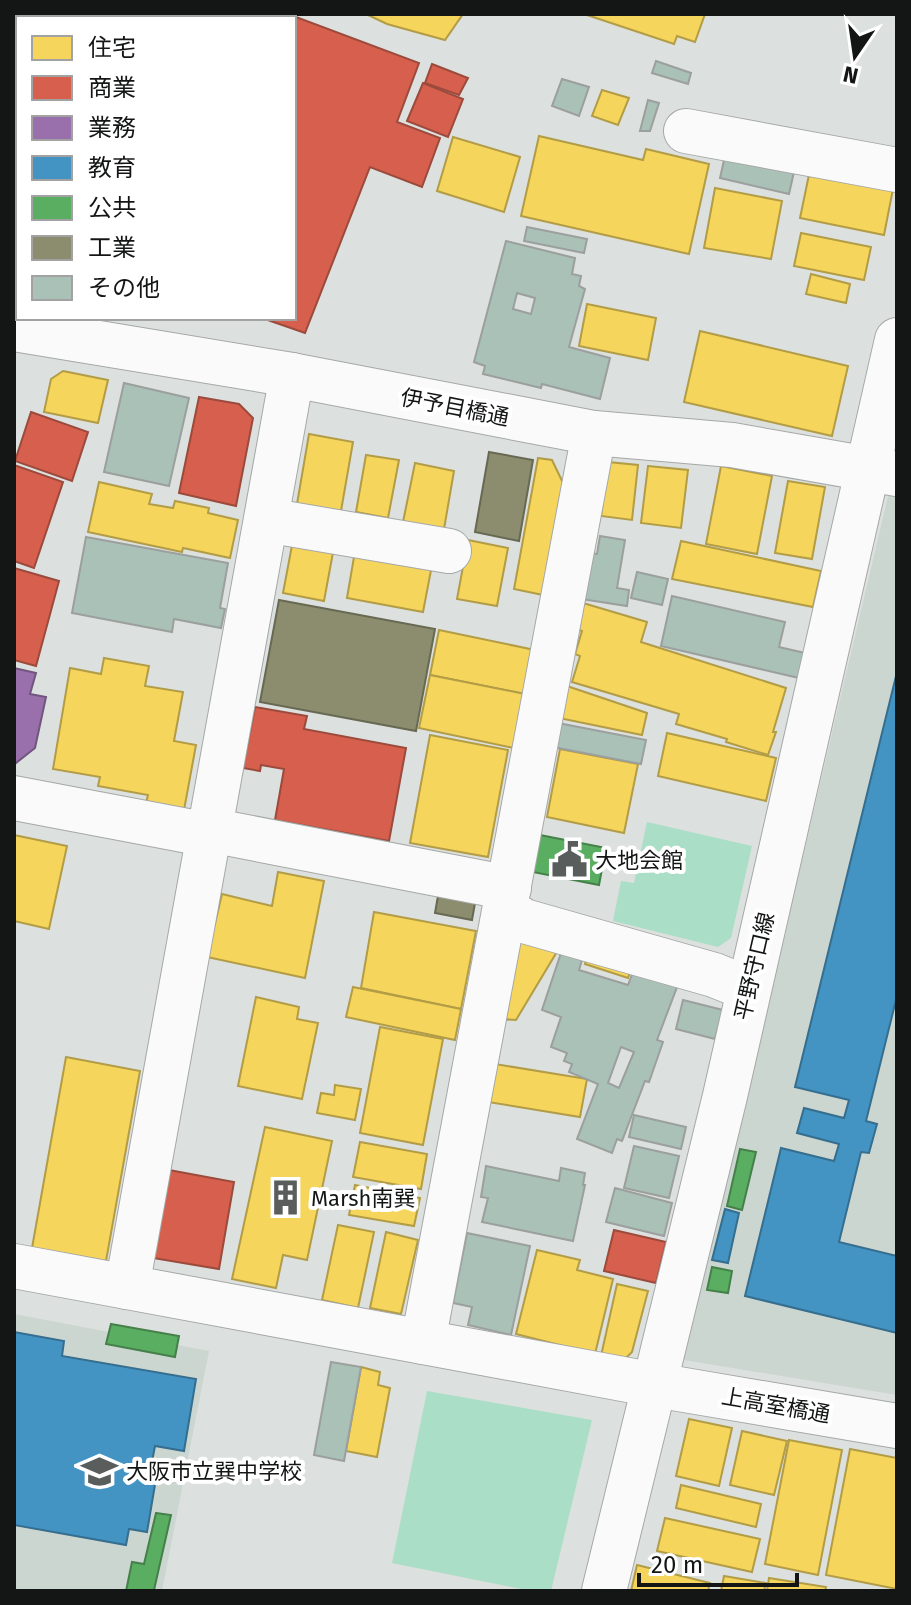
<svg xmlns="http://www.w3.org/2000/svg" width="911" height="1605" viewBox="0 0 911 1605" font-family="'Fira Sans','Noto Sans JP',sans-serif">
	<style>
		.built { fill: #ccd6d0 }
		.green { fill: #abdec6 }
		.homes { fill: #f6d55c; stroke: #b29c46; stroke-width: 2 }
		.shops { fill: #d6604d; stroke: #9c4a3c; stroke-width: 2 }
		.offices { fill: #9970ab; stroke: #71557e; stroke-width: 2 }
		.schools { fill: #4393c3; stroke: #356e8e; stroke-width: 2 }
		.public { fill: #5aae61; stroke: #45804a; stroke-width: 2 }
		.industry { fill: #8c8c6e; stroke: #686953; stroke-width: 2 }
		.building { fill: #aac1b7; stroke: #9b9f9d; stroke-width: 2; fill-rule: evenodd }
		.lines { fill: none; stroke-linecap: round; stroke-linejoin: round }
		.minor-casing { stroke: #a5a8a6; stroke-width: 46 }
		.tertiary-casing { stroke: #a5a8a6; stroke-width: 46 }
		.secondary-casing { stroke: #a5a8a6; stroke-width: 46 }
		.trunk-casing { stroke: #a5a8a6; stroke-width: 46 }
		.minor { stroke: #fafafa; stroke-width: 44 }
		.tertiary { stroke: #fafafa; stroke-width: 44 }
		.secondary { stroke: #fafafa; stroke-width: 44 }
		.trunk { stroke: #fafafa; stroke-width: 44 }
		.labels { text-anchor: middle; stroke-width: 8; stroke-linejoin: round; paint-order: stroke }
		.street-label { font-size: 22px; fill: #131614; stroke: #fff }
		.poi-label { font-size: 22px; fill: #131614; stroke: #fff; text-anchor: start }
	</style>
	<rect width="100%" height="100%" fill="#dce0de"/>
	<g class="built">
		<polygon points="889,492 897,493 897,1395 684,1360"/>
		<polygon points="14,1314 209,1351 162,1591 14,1591"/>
	</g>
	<g class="green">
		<polygon points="647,822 752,846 731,938 718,947 613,921 621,881 634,883"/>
		<polygon points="427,1391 592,1420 551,1591 531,1591 392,1563"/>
	</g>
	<g class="homes">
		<polygon points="366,14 463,14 445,40 387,24"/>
		<polygon points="584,14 705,14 695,42 677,36 674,44"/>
		<polygon points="602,90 629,98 618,125 592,116"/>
		<polygon points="539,136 643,160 646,149 709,164 689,254 521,216"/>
		<polygon points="453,137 520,157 504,212 437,191"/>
		<polygon points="811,165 893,189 884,235 800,218"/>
		<polygon points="715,188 782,201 771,259 704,248"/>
		<polygon points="801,233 871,247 864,280 794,266"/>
		<polygon points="811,274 850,284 846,303 806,294"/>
		<polygon points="587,304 656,318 648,360 579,346"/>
		<polygon points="700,331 848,366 832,436 684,402"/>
		<polygon points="63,371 108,380 98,423 44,412 51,379"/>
		<polygon points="309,434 353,442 341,511 297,504"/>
		<polygon points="366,455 399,460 388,518 356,512"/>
		<polygon points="538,458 552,460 564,485 543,595 514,589"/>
		<polygon points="608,462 638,465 632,520 601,516"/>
		<polygon points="415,463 454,471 444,529 403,522"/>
		<polygon points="648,466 688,470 681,528 641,523"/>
		<polygon points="721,466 772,476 757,554 706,544"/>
		<polygon points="788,481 825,487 812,559 775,553"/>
		<polygon points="99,482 152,494 149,504 173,508 175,501 209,508 208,513 238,520 230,558 183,548 182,552 88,532"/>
		<polygon points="293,540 334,547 324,601 283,593"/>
		<polygon points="468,540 508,548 497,606 457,599"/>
		<polygon points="681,541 821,571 813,607 672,579"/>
		<polygon points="355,551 432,565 423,612 347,598"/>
		<polygon points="583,603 647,622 641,642 786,688 773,732 776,732 768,755 726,742 727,739 676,724 679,714 572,682 580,656 575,654 582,631 575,628"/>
		<polygon points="439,630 535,650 525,694 430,675"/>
		<polygon points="104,658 149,666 145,686 183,692 174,741 196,745 184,810 146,803 148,795 98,786 100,777 53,769 70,668 101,674"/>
		<polygon points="430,675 525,694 514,748 419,728"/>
		<polygon points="564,685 647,713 642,735 559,718"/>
		<polygon points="667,733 776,758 766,801 658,776"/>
		<polygon points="430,735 508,750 488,857 410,843"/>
		<polygon points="560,749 638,764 624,833 547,817"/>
		<polygon points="14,835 67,846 49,929 14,921"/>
		<polygon points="278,872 324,881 305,978 207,957 222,894 272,906"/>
		<polygon points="374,912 476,931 461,1009 361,988"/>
		<polygon points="515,940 561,945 516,1020 500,1019"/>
		<polygon points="589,951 633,964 628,978 585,964"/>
		<polygon points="353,987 461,1009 455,1040 346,1017"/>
		<polygon points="256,997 299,1007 297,1019 318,1023 302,1099 238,1086"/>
		<polygon points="380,1027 443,1039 423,1145 360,1133"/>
		<polygon points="66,1057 140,1071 106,1261 32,1248"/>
		<polygon points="495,1064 587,1079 580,1117 488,1102"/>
		<polygon points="335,1085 361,1089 355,1120 317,1113 321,1093 334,1095"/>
		<polygon points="265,1127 332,1141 307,1260 283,1255 276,1288 232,1279"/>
		<polygon points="360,1142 427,1154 421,1189 353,1177"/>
		<polygon points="355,1185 420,1198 414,1226 349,1215"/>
		<polygon points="338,1225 374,1232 358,1308 322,1300"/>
		<polygon points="386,1232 418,1240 401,1314 370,1308"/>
		<polygon points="537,1250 580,1260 577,1270 613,1279 595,1354 516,1334"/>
		<polygon points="617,1284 648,1291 632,1352 624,1360 601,1356"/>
		<polygon points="361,1367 380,1372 378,1385 390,1388 377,1457 346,1451"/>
		<polygon points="689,1419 732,1428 719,1486 676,1476"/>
		<polygon points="742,1431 787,1441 774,1495 730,1485"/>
		<polygon points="789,1440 842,1450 818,1575 765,1564"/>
		<polygon points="850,1449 897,1458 897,1589 826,1575"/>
		<polygon points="681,1485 761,1504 756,1527 676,1508"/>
		<polygon points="665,1518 760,1539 752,1572 657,1551"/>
		<polygon points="637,1565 710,1583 708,1591 631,1591"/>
		<polygon points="724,1576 766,1583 764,1591 721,1591"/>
		<polygon points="769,1578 826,1587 825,1591 767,1591"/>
	</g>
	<g class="shops">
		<polygon points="197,14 288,14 419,63 397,122 440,138 422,187 370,167 305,333 262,318 294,318 294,18 195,18"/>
		<polygon points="432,64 468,78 459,95 425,83"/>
		<polygon points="423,83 463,99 448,137 407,121"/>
		<polygon points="199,397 239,404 253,418 236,506 179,493"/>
		<polygon points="31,412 88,432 72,481 15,461"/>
		<polygon points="14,465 63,482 34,568 14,561"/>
		<polygon points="14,568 59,581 36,666 14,660"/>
		<polygon points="255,707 307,716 304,729 406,748 389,841 275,820 284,769 261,765 260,771 243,768"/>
		<polygon points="169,1170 234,1182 219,1269 153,1258"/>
		<polygon points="614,1230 666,1242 656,1283 604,1271"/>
	</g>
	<polygon class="offices" points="14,668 36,673 30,694 46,697 35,748 16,763 14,762"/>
	<g class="schools">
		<polygon points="897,672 897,996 866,1121 877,1124 869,1153 861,1152 839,1242 897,1256 897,1333 745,1296 781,1148 834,1161 839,1144 797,1133 804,1108 844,1118 849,1100 795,1087"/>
		<polygon points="725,1209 739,1213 728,1263 712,1260"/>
		<polygon points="14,1332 64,1341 62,1356 196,1379 184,1451 155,1446 151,1467 158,1467 147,1532 129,1529 126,1545 14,1525"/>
	</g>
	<g class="public">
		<polygon points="540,835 606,848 599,885 533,872"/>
		<polygon points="740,1149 756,1152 742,1210 727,1206"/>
		<polygon points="712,1267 732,1271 728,1293 707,1290"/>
		<polygon points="111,1324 179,1336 175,1357 106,1344"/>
		<polygon points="156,1513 171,1515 154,1590 163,1591 126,1591 132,1562 144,1564"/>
	</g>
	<g class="industry">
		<polygon points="489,452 533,460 519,541 475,532"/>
		<polygon points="279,600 435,629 416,731 260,702"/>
		<polygon points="438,896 475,903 472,920 435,913"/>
	</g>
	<g class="building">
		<polygon points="656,61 691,73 688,84 652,73"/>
		<polygon points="562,79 589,87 579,116 552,106"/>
		<polygon points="648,100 659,103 650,131 640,131"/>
		<polygon points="727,147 796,163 789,194 720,178"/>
		<polygon points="527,227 587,239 584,253 524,241"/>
		<path d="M506 241 575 258 572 274 581 276 579 286 585 289 569 347 610 358 600 399 542 384 541 388 483 374 485 366 474 362ZM517 293 535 298 531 314 513 309Z"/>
		<polygon points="124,383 189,398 169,486 104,472"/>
		<polygon points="600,536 625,540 617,588 629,590 627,606 581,599 588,553 597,554"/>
		<polygon points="86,537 228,563 220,608 225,609 221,628 174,619 172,632 72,613"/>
		<polygon points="637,572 668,579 662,605 631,598"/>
		<polygon points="672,596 785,622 779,647 805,653 799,678 661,646"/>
		<polygon points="558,723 646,740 641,764 553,747"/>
		<path d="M562 950 583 957 579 970 628 985 633 972 677 987 657 1040 663 1042 649 1082 645 1081 622 1141 617 1139 612 1153 577 1139 598 1084 569 1072 572 1064 564 1061 567 1053 551 1047 561 1017 542 1010ZM621 1047 634 1052 619 1088 608 1083Z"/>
		<polygon points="683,1000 723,1010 715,1039 676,1029"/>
		<polygon points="634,1115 686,1127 681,1149 629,1137"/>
		<polygon points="634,1146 679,1156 669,1198 624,1188"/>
		<polygon points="486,1166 559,1181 561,1168 585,1173 583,1185 585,1185 573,1241 482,1222 488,1198 481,1197"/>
		<polygon points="615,1188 672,1203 664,1236 606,1222"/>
		<polygon points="467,1233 530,1246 511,1335 468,1325 472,1307 453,1303"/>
		<polygon points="331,1362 361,1367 344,1461 314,1455"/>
	</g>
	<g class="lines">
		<defs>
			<g id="minor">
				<polyline points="686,131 897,170"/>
				<polyline points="266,520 449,551"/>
				<polyline points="14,798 209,835"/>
				<polyline points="210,830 509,888"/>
				<polyline points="505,909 524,921 714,975 749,989"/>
				<polyline points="14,1266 655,1385 897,1426"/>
				<polyline points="127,1287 292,375"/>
				<polyline points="423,1342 594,433"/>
			</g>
			<polyline id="tertiary" points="14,329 292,375 594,433 732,445 897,474"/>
			<polyline id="secondary" points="604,1591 725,1096 897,340"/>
			<g id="trunk">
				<polyline points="31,18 33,14"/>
				<polyline points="116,18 117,14"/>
				<polyline points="14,61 18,51"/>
				<polyline points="14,279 18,268"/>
			</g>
		</defs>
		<use href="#minor" class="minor-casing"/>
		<use href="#tertiary" class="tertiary-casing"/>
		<use href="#secondary" class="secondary-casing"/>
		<use href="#trunk" class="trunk-casing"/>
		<use href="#minor" class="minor"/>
		<use href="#tertiary" class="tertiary"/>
		<use href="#secondary" class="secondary"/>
		<use href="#trunk" class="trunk"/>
	</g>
	<defs>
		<symbol id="civic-bare" viewBox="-9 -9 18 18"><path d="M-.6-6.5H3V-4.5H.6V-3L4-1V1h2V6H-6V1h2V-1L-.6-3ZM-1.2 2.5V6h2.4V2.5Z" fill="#595d5b" stroke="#fff" stroke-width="2.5" paint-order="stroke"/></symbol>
		<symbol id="building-bare" viewBox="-9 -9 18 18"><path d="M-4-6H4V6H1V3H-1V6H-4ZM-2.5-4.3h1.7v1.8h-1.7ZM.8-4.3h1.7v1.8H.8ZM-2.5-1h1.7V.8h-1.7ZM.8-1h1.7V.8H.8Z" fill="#595d5b" stroke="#fff" stroke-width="2.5" paint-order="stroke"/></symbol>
		<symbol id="school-bare" viewBox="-9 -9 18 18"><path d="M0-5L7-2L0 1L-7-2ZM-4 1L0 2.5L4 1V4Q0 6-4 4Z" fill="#595d5b" stroke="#fff" stroke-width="2.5" paint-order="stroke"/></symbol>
	</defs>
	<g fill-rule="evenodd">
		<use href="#civic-bare" x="544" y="834" width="51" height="51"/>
		<use href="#building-bare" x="260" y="1172" width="51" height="51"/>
		<use href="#school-bare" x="74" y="1446" width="51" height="51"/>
	</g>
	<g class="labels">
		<g class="street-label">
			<text transform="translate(455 407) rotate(11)" y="8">伊予目橋通</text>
			<text transform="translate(754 966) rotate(-77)" y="8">平野守口線</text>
			<text transform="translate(776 1405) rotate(10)" y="8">上高室橋通</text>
		</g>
		<g class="poi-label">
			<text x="595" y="868">大地会館</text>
			<text x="311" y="1206">Marsh南巽</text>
			<text x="126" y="1479">大阪市立巽中学校</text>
		</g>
	</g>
	<rect width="911" height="1605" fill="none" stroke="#131614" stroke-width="32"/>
	<rect x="16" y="16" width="280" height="304" fill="#ffffff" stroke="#a1a2a1" stroke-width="2"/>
	<rect x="32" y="36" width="40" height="24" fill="#f6d55c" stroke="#a1a2a1" stroke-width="2"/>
	<text x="88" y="56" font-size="24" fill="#131614">住宅</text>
	<rect x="32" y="76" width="40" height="24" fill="#d6604d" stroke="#a1a2a1" stroke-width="2"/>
	<text x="88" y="96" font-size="24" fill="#131614">商業</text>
	<rect x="32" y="116" width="40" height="24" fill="#9970ab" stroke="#a1a2a1" stroke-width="2"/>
	<text x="88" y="136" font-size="24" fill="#131614">業務</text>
	<rect x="32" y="156" width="40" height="24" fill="#4393c3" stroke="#a1a2a1" stroke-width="2"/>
	<text x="88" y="176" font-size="24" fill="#131614">教育</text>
	<rect x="32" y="196" width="40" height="24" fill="#5aae61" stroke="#a1a2a1" stroke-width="2"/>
	<text x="88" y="216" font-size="24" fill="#131614">公共</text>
	<rect x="32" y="236" width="40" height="24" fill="#8c8c6e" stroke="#a1a2a1" stroke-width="2"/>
	<text x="88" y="256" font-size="24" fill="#131614">工業</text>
	<rect x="32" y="276" width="40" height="24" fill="#aac1b7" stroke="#a1a2a1" stroke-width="2"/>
	<text x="88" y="296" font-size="24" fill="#131614">その他</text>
	<g transform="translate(855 56) rotate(193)" stroke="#ffffff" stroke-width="6" paint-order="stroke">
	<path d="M0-6L14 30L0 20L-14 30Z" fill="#131614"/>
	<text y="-12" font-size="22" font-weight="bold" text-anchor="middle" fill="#131614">N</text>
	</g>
	<path d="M639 1573v12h158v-12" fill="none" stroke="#131614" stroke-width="4"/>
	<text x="651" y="1573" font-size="24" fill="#131614" stroke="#ffffff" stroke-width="6" paint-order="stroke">20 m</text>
</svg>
